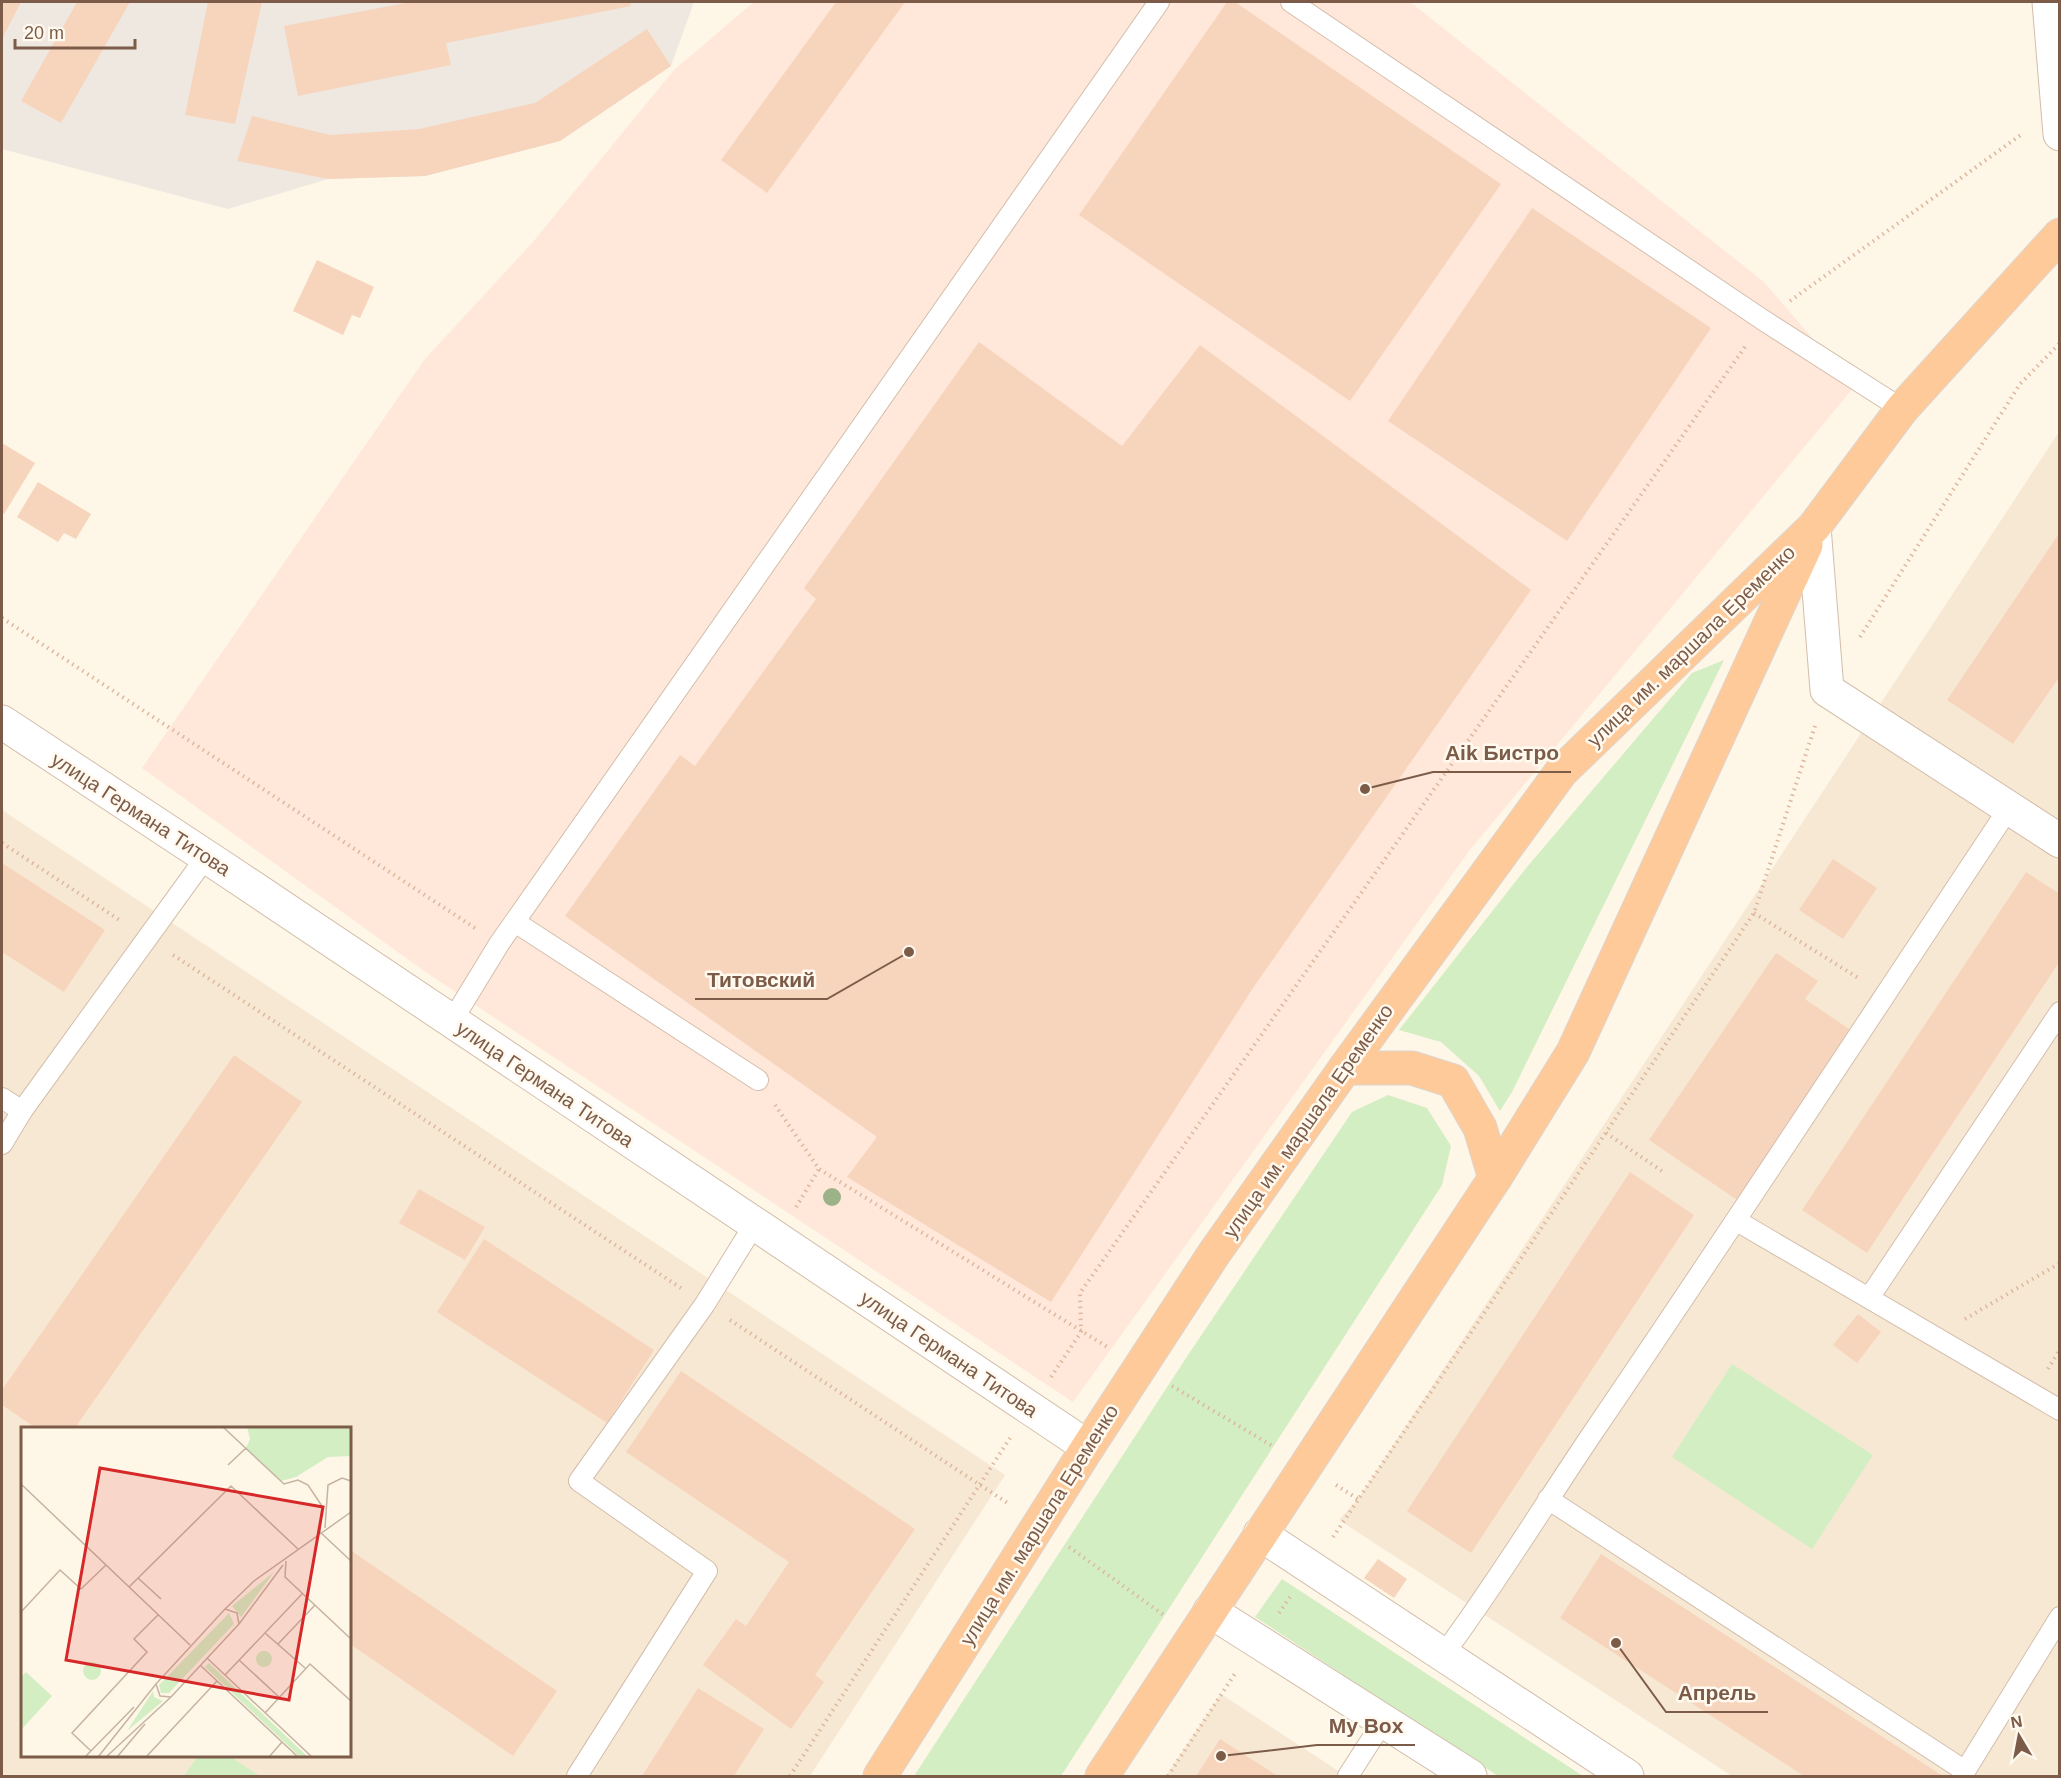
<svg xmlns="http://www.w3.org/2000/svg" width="2061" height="1778" viewBox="0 0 2061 1778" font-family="Arial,sans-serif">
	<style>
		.residential { fill: #f7e8d4; fill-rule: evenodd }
		.commercial { fill: #ffe7da }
		.industrial { fill: #efe8e1 }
		.green { fill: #d3eec3 }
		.building { fill: #f7d5bc }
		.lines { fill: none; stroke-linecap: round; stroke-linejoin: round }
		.service-casing { stroke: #d3beab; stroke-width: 22 }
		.minor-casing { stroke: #d3beab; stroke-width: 35 }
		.tertiary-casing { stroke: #d3beab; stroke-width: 35 }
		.trunk-casing { stroke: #ddd5cf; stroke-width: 35 }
		.path { stroke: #ddb89e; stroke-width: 4; stroke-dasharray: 1.5 4.5; stroke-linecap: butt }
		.service { stroke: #fff; stroke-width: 20 }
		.minor { stroke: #fff; stroke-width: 33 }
		.tertiary { stroke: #fff; stroke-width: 33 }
		.trunk { stroke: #feca9a; stroke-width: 33 }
		.tree { fill: #9cb389 }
		.labels { text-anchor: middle; stroke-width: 5; stroke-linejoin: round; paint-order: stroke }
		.street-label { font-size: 20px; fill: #7c5c48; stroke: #fff9ef }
		.inset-road { fill: none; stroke: #c6b3a2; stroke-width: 1.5 }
		.view { fill: #d62828; fill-opacity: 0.15; stroke: #d62828; stroke-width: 3 }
		.inset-edge { fill: none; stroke: #7c5c48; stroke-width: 3 }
		.leader { fill: none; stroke: #7c5c48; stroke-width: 2 }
		.callout-dot { fill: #7c5c48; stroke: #fff9ef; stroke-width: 2 }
		.callout-label { font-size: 21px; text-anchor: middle; font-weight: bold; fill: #7c5c48; stroke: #fff9ef; stroke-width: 5; stroke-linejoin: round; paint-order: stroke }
	</style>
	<rect width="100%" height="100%" fill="#fef6e7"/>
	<g class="residential">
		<polygon points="2059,432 2059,1776 1732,1776 1339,1520 1358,1499"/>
		<path d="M2 810 1005 1475 810 1776H2ZM22 1428H350V1756H22Z"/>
		<polygon points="1221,1694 1346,1776 1166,1776"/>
	</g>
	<polygon class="commercial" points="754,2 1410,2 1764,282 1854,387 1469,851 1073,1402 427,973 142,768 425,359 533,242 674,70"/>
	<polygon class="industrial" points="2,2 694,2 671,66 560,141 425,176 328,179 228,209 2,149"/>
	<g class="green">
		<polygon points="1724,660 1512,1092 1500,1111 1479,1076 1441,1042 1399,1030 1527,867 1692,673"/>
		<polygon points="1388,1095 1427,1108 1451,1146 1442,1185 1061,1776 914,1776 1188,1355 1352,1112"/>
		<polygon points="1732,1364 1873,1455 1812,1549 1672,1457"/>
		<polygon points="1282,1579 1583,1776 1498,1776 1255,1617"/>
		<polygon points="198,1756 229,1756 260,1776 184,1776"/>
	</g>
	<g class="building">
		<polygon points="2,2 21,2 2,39"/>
		<polygon points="77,2 130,2 61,123 21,101"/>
		<polygon points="208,2 262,2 235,124 185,115"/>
		<polygon points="411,2 630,2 631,6 446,43 451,65 298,96 284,26"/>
		<polygon points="836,2 905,2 767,193 721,160"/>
		<polygon points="1227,2 1235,2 1501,184 1350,401 1079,215"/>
		<polygon points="647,29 671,66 560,141 425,176 328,179 237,161 252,116 330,135 419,129 535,103"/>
		<polygon points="1532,208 1711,328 1567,541 1388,421"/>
		<polygon points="317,260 374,287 360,318 352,315 343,335 293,311"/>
		<polygon points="979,342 1122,446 1200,345 1531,590 1253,988 1051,1302 847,1177 877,1137 565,916 680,755 695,766 816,599 804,588"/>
		<polygon points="2,443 35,463 4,514 2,512"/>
		<polygon points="38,482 91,514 76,539 64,533 58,542 17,517"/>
		<polygon points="2060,532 2060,676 2013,744 1947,700"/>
		<polygon points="1833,859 1877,888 1843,939 1799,910"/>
		<polygon points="2,863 105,930 64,992 2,952"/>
		<polygon points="2026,872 2060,894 2060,961 1867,1253 1802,1210"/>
		<polygon points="1776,953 1818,981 1805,999 1852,1031 1737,1200 1649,1140"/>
		<polygon points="234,1055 302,1102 75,1428 36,1428 2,1405 2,1390"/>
		<polygon points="1630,1172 1694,1215 1471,1553 1407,1511"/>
		<polygon points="419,1189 485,1227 465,1260 399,1223"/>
		<polygon points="484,1239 654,1350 607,1423 437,1312"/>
		<polygon points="1858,1314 1881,1332 1857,1363 1833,1345"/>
		<polygon points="681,1371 915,1529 815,1675 824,1682 791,1729 703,1665 736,1619 746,1626 789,1562 626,1452"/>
		<polygon points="350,1550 557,1691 513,1756 350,1644"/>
		<polygon points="1601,1554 1943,1776 1804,1776 1560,1618"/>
		<polygon points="1378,1559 1407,1579 1394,1598 1364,1578"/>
		<polygon points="698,1688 764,1729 734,1776 642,1776"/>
		<polygon points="1220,1739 1278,1776 1196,1776"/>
	</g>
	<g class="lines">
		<defs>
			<g id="service">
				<polyline points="1291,2 1763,320 1902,409"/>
				<polyline points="515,922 758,1080"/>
				<polyline points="452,1021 499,944 1159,2"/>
				<polyline points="2,1098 22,1111 206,857"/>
				<polyline points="2,1144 22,1111"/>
				<polyline points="1737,1221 2060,1410"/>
				<polyline points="1869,1298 2060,1012"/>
				<polyline points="1548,1499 1965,1771"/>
				<path d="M1443 1655C1496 1584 1542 1508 1592 1434 1733 1227 1870 1017 2009 808"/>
				<polyline points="577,1776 707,1571 579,1481 705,1304 754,1225"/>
				<polyline points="1348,1776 1384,1720"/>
				<polyline points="1962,1776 2060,1617"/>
			</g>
			<g id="minor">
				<polyline points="2049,2 2060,134"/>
				<polyline points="1814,527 1827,690 2060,841"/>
				<polyline points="2,722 225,869 1088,1447"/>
			</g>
			<g id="tertiary">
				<polyline points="1260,1534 1627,1776"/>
				<polyline points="1210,1611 1470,1776"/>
			</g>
			<g id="trunk">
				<polyline points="1345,1068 1412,1068 1453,1081 1480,1128 1495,1178"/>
				<polyline points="880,1776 1088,1447 1213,1255 1345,1068 1561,772 1814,527 1902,409 2060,235"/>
				<polyline points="1102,1776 1495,1178 1573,1052 1806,545"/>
			</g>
		</defs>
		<use href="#service" class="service-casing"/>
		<use href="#minor" class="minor-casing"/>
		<use href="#tertiary" class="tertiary-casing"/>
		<use href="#trunk" class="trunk-casing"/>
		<g class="path">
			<polyline points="1790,301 2022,134"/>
			<polyline points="2,618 475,928"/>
			<polyline points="1860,637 2020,384 2060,343"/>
			<polyline points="2,843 121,921"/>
			<polyline points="1754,913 1860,979"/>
			<polyline points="173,955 681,1288"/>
			<polyline points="775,1105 819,1169 1109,1348"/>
			<polyline points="1606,1133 1662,1171"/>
			<polyline points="796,1207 819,1169"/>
			<polyline points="1965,1319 2060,1263"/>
			<polyline points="730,1320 1009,1504"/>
			<polyline points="2048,1369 2060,1349"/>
			<polyline points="1051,1377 1081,1332 1080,1293 1747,344"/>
			<polyline points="1172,1386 1274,1447"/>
			<polyline points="1336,1485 1358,1499"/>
			<polyline points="1333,1537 1754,913 1815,726"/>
			<polyline points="1069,1547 1165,1616"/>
			<polyline points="1279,1613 1290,1597"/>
			<polyline points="790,1776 1010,1438"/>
			<polyline points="1168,1776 1236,1672"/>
		</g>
		<use href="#service" class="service"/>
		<use href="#minor" class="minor"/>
		<use href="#tertiary" class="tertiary"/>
		<use href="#trunk" class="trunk"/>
	</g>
	<circle class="tree" cx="832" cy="1197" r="9"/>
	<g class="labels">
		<g class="street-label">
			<text transform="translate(1691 646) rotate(-44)" y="7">улица им. маршала Еременко</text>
			<text transform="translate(141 814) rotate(33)" y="7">улица Германа Титова</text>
			<text transform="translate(545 1084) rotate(34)" y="7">улица Германа Титова</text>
			<text transform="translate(1308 1121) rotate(-55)" y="7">улица им. маршала Еременко</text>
			<text transform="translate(949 1354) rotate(34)" y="7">улица Германа Титова</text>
			<text transform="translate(1039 1525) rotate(-58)" y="7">улица им. маршала Еременко</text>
		</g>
	</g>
	<g transform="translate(21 1427)">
		<rect width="330" height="330" fill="#fef6e7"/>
		<path d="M226 0H330V29L307 30 275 50 260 54 225 21 229 12ZM253 145 220 190 211 179ZM208 186 213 197 148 266H140L138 258ZM235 232a8 8 0 1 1 16 0a8 8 0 1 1-16 0ZM62 244a9 9 0 1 1 18 0a9 9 0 1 1-18 0ZM188 236 287 330H279L184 240ZM5 245 31 269 0 303V250ZM132 264 133 270 142 274 106 304Z" fill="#d3eec3"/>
		<path class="inset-road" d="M202 0 263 57 277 53 287 58 301 79 299 105 330 134M207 38 225 21M0 57 169 218M304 101 307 58 321 51 330 54M265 134 264 150 330 212M117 151 140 172M108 160 210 59 277 122M204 182 216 186 218 197M0 185 39 143 60 162 85 138M244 206 284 241M257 217 294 178M186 231 291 330M218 233 258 270M179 238 277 330M204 248 281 167M135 257 139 269 150 270M244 286 289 237 330 274M70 324 51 306 126 225 113 212 137 188M64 330 113 280M77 330 135 257 204 182 233 154 330 85M85 330 150 270 218 197 262 138M96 330 124 297M125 330 196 254M248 330 261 315"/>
		<path class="view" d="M79 41 302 80 268 273 45 233Z"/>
		<rect width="330" height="330" class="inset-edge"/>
	</g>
	<path class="leader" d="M1365 789L1433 772H1571M909 952L827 999H695M1616 1643L1666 1712H1768M1221 1756L1317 1745H1415"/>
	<g class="callout-dot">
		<circle cx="1365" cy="789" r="6"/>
		<circle cx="909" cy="952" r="6"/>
		<circle cx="1616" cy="1643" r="6"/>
		<circle cx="1221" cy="1756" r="6"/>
	</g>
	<g class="callout-label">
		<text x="1502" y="760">Aik Бистро</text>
		<text x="761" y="987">Титовский</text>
		<text x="1717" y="1700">Апрель</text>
		<text x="1366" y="1733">My Box</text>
	</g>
	<rect width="2061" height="1778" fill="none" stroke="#7c5c48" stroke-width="6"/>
	<g transform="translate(2019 1736) rotate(350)" stroke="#fff9ef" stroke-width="4.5" paint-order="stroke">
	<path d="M0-4.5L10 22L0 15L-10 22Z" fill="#7c5c48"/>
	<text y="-9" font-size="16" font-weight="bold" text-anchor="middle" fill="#7c5c48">N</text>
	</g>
	<path d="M15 39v9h120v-9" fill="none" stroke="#7c5c48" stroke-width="3"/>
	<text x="24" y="39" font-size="18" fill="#7c5c48" stroke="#fff9ef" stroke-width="4.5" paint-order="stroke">20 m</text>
</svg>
